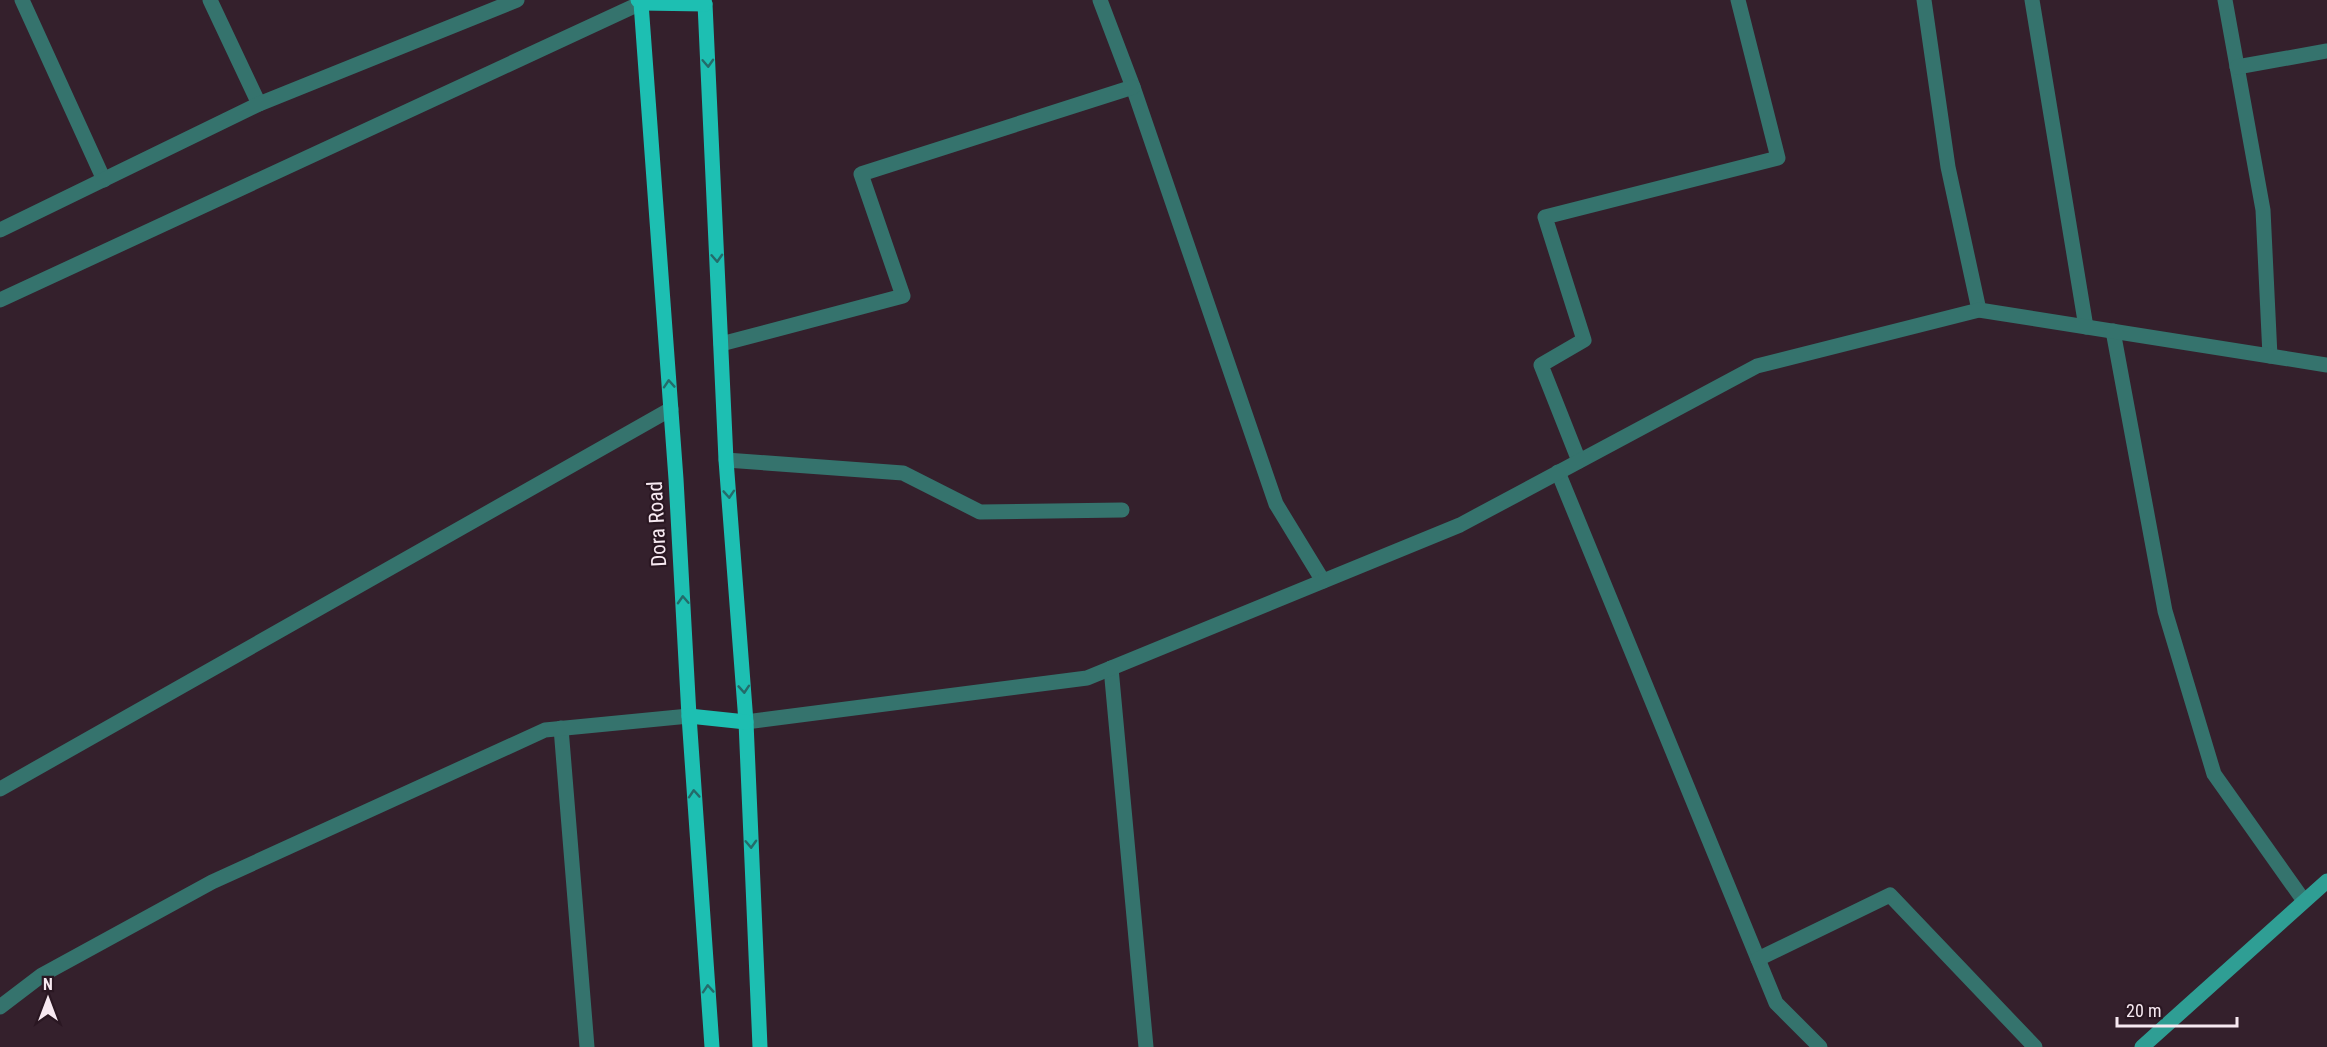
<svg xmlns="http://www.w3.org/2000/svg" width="2327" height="1047" viewBox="0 0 2327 1047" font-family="'Roboto Condensed',sans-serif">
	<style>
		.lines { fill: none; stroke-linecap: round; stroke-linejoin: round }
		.street { stroke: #35736d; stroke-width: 15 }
		.secondary { stroke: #2f9e94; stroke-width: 15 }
		.primary { stroke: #1dbfb2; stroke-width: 15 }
		.oneway { stroke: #246b6a }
		.labels { text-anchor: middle; stroke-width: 4.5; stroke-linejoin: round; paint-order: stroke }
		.street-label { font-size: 21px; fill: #f7e9f1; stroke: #2a1722 }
	</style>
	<rect width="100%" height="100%" fill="#34202c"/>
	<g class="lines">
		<g class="street">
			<polyline points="22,0 104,180"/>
			<polyline points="210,0 259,104"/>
			<polyline points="1100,0 1133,87 1276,504 1323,581"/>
			<polyline points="1924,0 1948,167 1979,310"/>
			<polyline points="2032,0 2086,327"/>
			<polyline points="2225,0 2263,210 2270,356"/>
			<polyline points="2237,67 2327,51"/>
			<polyline points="0,230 259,104 517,0"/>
			<polyline points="0,300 641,3"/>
			<polyline points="2113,331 2165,611 2214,774 2304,901"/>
			<polyline points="721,344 903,296 861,174 1133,87"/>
			<polyline points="726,460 903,473 980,512 1122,510"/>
			<polyline points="1579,461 1541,365 1584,340 1545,217 1778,158 1738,0"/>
			<polyline points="1558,472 1776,1003 1820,1047"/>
			<polyline points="1111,668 1146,1047"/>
			<polyline points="746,722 1087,678 1460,525 1757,366 1979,310 2327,365"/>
			<polyline points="561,728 587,1047"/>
			<polyline points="0,789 671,409"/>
			<polyline points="1758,959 1890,895 2035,1047"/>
			<polyline points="0,1007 42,975 212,882 545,730 689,716"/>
		</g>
		<polyline class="secondary" points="2142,1047 2327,881"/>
		<g class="primary">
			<polyline points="638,0 641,3 676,479 689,716 712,1047"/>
			<polyline points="703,0 705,4 726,460 746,722 760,1047"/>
			<polyline points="641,3 705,4"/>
			<polyline points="689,716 746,722"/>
		</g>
	</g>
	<defs><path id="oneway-chevron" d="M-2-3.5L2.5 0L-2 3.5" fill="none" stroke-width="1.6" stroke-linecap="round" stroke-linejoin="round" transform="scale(1.5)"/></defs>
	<g class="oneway">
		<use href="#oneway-chevron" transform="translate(708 63) rotate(87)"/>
		<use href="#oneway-chevron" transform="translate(717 258) rotate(87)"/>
		<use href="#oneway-chevron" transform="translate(669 384) rotate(-94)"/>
		<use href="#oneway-chevron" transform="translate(729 494) rotate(86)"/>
		<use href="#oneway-chevron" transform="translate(683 600) rotate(-93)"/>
		<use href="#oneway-chevron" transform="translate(744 689) rotate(86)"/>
		<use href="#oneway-chevron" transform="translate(694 794) rotate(-94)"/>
		<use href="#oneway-chevron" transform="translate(751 844) rotate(88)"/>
		<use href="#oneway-chevron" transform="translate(708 989) rotate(-94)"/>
	</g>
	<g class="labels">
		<g class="street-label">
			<text transform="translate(657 524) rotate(-93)" y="7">Dora Road</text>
		</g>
	</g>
	<g transform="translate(48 999)" stroke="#2a1722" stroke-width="4.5" paint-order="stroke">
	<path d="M0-4.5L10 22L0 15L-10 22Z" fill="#f7e9f1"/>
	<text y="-9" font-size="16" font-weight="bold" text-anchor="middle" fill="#f7e9f1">N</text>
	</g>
	<path d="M2117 1017v9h120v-9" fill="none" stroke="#f7e9f1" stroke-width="3"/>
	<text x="2126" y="1017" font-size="18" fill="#f7e9f1" stroke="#2a1722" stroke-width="4.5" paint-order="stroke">20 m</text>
</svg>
